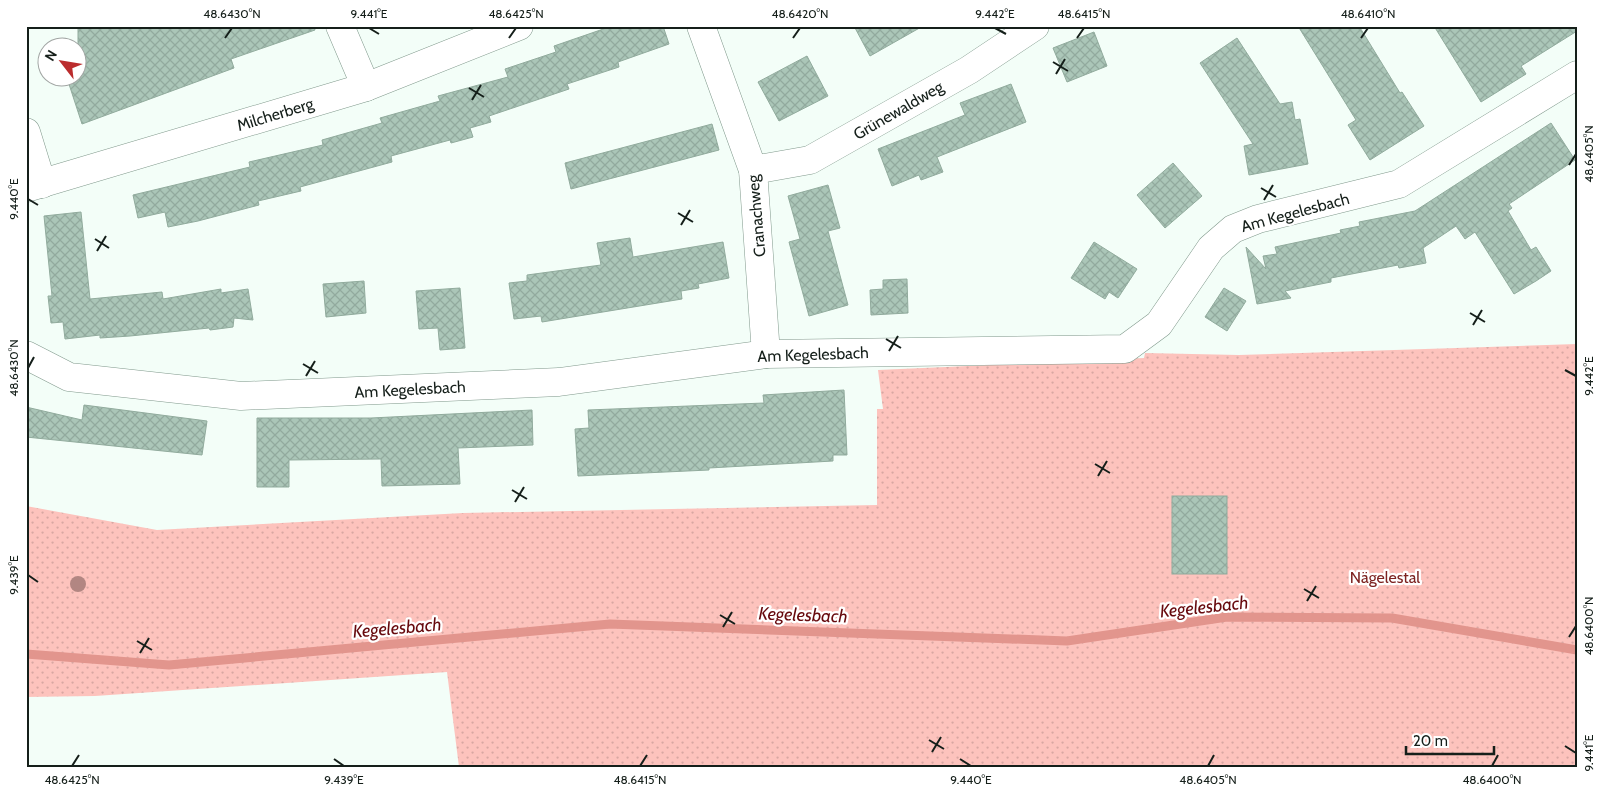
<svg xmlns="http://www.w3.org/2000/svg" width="1603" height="793" viewBox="0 0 1603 793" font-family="Cabin,sans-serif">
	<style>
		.grass { fill: url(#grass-dots) }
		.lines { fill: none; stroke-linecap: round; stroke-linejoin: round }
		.stream { stroke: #e2958d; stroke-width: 9 }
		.building { fill: url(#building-cross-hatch); stroke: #91ab9d }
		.minor-casing { stroke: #80998c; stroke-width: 29 }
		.minor { stroke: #fff; stroke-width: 28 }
		.tree { fill: #b28682 }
		.ticks { fill: none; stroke: #151f1a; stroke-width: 2 }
		.labels { text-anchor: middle; stroke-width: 4.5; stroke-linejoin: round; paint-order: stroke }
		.street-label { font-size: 16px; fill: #151f1a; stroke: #fff }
		.park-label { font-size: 16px; fill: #7d2321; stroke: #fff }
		.water-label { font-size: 18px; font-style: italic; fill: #670a0e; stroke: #fff }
		.neatline { fill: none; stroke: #151f1a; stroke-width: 2 }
		.ticks-label { font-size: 12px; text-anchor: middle; fill: #151f1a }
	</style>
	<defs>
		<pattern id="grass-dots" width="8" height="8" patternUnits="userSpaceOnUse" patternTransform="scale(1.25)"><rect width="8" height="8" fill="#fdc3bd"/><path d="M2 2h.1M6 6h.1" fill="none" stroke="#d8a7a2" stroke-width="1.8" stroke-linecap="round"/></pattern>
		<pattern id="building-cross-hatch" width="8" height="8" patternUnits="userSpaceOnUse" patternTransform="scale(1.25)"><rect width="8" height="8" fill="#abc6b8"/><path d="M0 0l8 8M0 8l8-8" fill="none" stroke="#92aa9e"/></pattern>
	</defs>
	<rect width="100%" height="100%" fill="#f3fef8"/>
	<polygon class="grass" points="1577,344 1577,767 459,767 447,672 95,696 26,697 26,506 157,530 463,513 877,505 877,409 883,409 878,370 1144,358 1145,353 1239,355"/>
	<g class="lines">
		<polyline class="stream" points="26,654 169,665 610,624 1067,641 1227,617 1392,618 1577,650"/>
	</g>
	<g class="building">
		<polygon points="78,26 314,26 315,30 231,59 234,68 82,124 67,78 78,78"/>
		<polygon points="612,26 663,26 669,44 618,62 619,67 567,84 569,89 489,116 491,122 470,128 473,137 451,143 450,140 391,156 392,162 300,187 301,191 258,201 259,205 198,221 168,227 165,212 138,218 133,195 250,167 249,162 323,145 322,140 382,123 380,118 440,101 438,96 508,77 505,69 556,52 554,46"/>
		<polygon points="854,26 923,26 870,56"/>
		<polygon points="1298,26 1359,26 1400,93 1402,92 1424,126 1370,160 1348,125 1356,120"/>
		<polygon points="1434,26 1577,26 1577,31 1521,66 1526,74 1481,102"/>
		<polygon points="1094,32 1107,66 1067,82 1053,48"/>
		<polygon points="1237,38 1280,104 1292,102 1295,120 1300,119 1308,164 1249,175 1244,146 1253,144 1200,63"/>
		<polygon points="807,56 828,96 779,121 758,82"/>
		<polygon points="1011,84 1026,122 937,157 943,172 921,180 919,175 892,186 878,149 965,115 960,103"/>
		<polygon points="1551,123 1575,160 1509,204 1512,208 1508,211 1531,250 1536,247 1551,271 1536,281 1514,294 1475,232 1465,239 1456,226 1423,248 1426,263 1399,268 1398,265 1331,278 1331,282 1285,291 1291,298 1257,304 1246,247 1266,269 1263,256 1277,254 1275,247 1341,233 1340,230 1360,226 1359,222 1415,211"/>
		<polygon points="712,124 719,150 571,189 565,163"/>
		<polygon points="1173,163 1202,196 1165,228 1137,195"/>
		<polygon points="828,185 840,228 828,231 848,305 809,316 789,242 800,239 788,196"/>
		<polygon points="81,212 90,299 162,292 163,299 221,289 221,293 248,289 253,320 234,318 233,327 210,330 209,328 130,336 100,338 100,335 65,339 63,322 51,323 48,296 52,296 44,216"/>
		<polygon points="630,238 633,257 723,242 729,278 698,284 699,288 681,291 682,299 542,322 541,316 514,319 509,283 527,281 527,275 601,265 597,243"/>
		<polygon points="1094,242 1137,269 1118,298 1109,292 1105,299 1071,278"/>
		<polygon points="907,279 908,313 871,315 870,290 883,289 883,280"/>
		<polygon points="364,281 366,313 326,317 323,284"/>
		<polygon points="460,288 465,348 440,350 438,328 419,329 416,291"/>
		<polygon points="1224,288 1246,301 1227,331 1205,317"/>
		<polygon points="844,390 847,455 833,455 833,461 709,468 709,470 578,476 575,429 589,428 588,410 764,403 763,395"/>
		<polygon points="84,405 207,421 202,455 26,437 26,407 82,420"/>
		<polygon points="532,410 533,445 458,448 460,484 382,486 381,459 289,460 289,487 257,487 257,418 371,418"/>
		<rect x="1172" y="496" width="55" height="78"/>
	</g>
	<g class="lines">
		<defs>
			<g id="minor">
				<polyline points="340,26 366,87"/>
				<polyline points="701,26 753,170 766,354"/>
				<polyline points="26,132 42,184"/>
				<polyline points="753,170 810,160 969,70 1035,26"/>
				<polyline points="26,188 366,87 519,26"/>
				<polyline points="26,355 69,377 241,396 559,382 766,354 1125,349 1159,324 1211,248 1233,229 1258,219 1399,184 1577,75"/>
			</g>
		</defs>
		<use href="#minor" class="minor-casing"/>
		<use href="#minor" class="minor"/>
	</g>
	<circle class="tree" cx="78" cy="584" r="8"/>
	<path class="ticks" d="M369 28 379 34M995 28 1006 34M225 38 232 28M509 38 516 28M793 38 800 28M1077 38 1084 28M1361 38 1368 28M1053 62 1068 71M1056 74 1065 59M469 88 484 97M472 100 481 85M1569 165 1576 154M1261 188 1276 197M28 199 38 205M1264 200 1273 185M678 213 693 222M681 225 690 210M95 239 109 248M97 251 106 236M1470 313 1485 322M1473 325 1482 310M886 339 901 348M889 351 898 336M303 364 318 373M28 368 34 357M1565 370 1576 376M306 376 315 361M1095 464 1110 473M1098 476 1107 461M512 490 527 499M515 502 524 487M28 575 38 582M1304 589 1319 598M1307 601 1316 586M720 615 735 624M723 627 732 612M1569 637 1576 626M137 641 152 650M140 653 149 638M929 740 944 749M1565 746 1576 753M932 752 941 737M334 759 344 766M960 759 971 766M72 766 79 755M640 766 647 755M1208 766 1214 755M1492 766 1498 755"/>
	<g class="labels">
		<g class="street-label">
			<text transform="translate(898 110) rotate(-30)" y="6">Grünewaldweg</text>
			<text transform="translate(275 114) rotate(-17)" y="6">Milcherberg</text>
			<text transform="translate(1295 212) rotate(-15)" y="6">Am Kegelesbach</text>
			<text transform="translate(756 216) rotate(-95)" y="6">Cranachweg</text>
			<text transform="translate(813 354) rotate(-2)" y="6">Am Kegelesbach</text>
			<text transform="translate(410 389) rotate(-3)" y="6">Am Kegelesbach</text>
		</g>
		<g class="park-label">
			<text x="1385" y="583">Nägelestal</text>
		</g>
		<g class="water-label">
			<text transform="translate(1204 607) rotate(-6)" y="6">Kegelesbach</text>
			<text transform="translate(803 615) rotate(2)" y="6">Kegelesbach</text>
			<text transform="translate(397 628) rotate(-5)" y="6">Kegelesbach</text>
		</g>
	</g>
	<rect width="1603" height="793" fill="none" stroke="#ffffff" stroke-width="55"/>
	<g transform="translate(62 62) rotate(301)"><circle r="24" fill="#ffffff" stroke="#a1a5a3"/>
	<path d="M0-4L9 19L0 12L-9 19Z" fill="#bb2c2d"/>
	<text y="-8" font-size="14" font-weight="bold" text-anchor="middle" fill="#151f1a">N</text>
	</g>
	<path d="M1406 746v8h88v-8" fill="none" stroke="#151f1a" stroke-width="2.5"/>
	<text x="1413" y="746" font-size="15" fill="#151f1a" stroke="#ffffff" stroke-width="4" paint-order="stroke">20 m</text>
	<rect x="28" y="28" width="1548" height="738" class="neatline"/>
	<g class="ticks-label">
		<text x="232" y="18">48.6430°N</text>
		<text x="369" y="18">9.441°E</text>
		<text x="516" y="18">48.6425°N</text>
		<text x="800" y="18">48.6420°N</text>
		<text x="995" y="18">9.442°E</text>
		<text x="1084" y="18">48.6415°N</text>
		<text x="1368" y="18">48.6410°N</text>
		<text transform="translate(1589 154) rotate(-90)" y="4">48.6405°N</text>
		<text transform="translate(14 199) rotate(-90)" y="4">9.440°E</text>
		<text transform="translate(14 368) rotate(-90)" y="4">48.6430°N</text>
		<text transform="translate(1589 376) rotate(-90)" y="4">9.442°E</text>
		<text transform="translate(14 575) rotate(-90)" y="4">9.439°E</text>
		<text transform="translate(1589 626) rotate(-90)" y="4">48.6400°N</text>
		<text transform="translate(1589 753) rotate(-90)" y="4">9.441°E</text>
		<text x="72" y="784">48.6425°N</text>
		<text x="344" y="784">9.439°E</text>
		<text x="640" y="784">48.6415°N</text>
		<text x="971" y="784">9.440°E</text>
		<text x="1208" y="784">48.6405°N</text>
		<text x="1492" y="784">48.6400°N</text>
	</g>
</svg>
